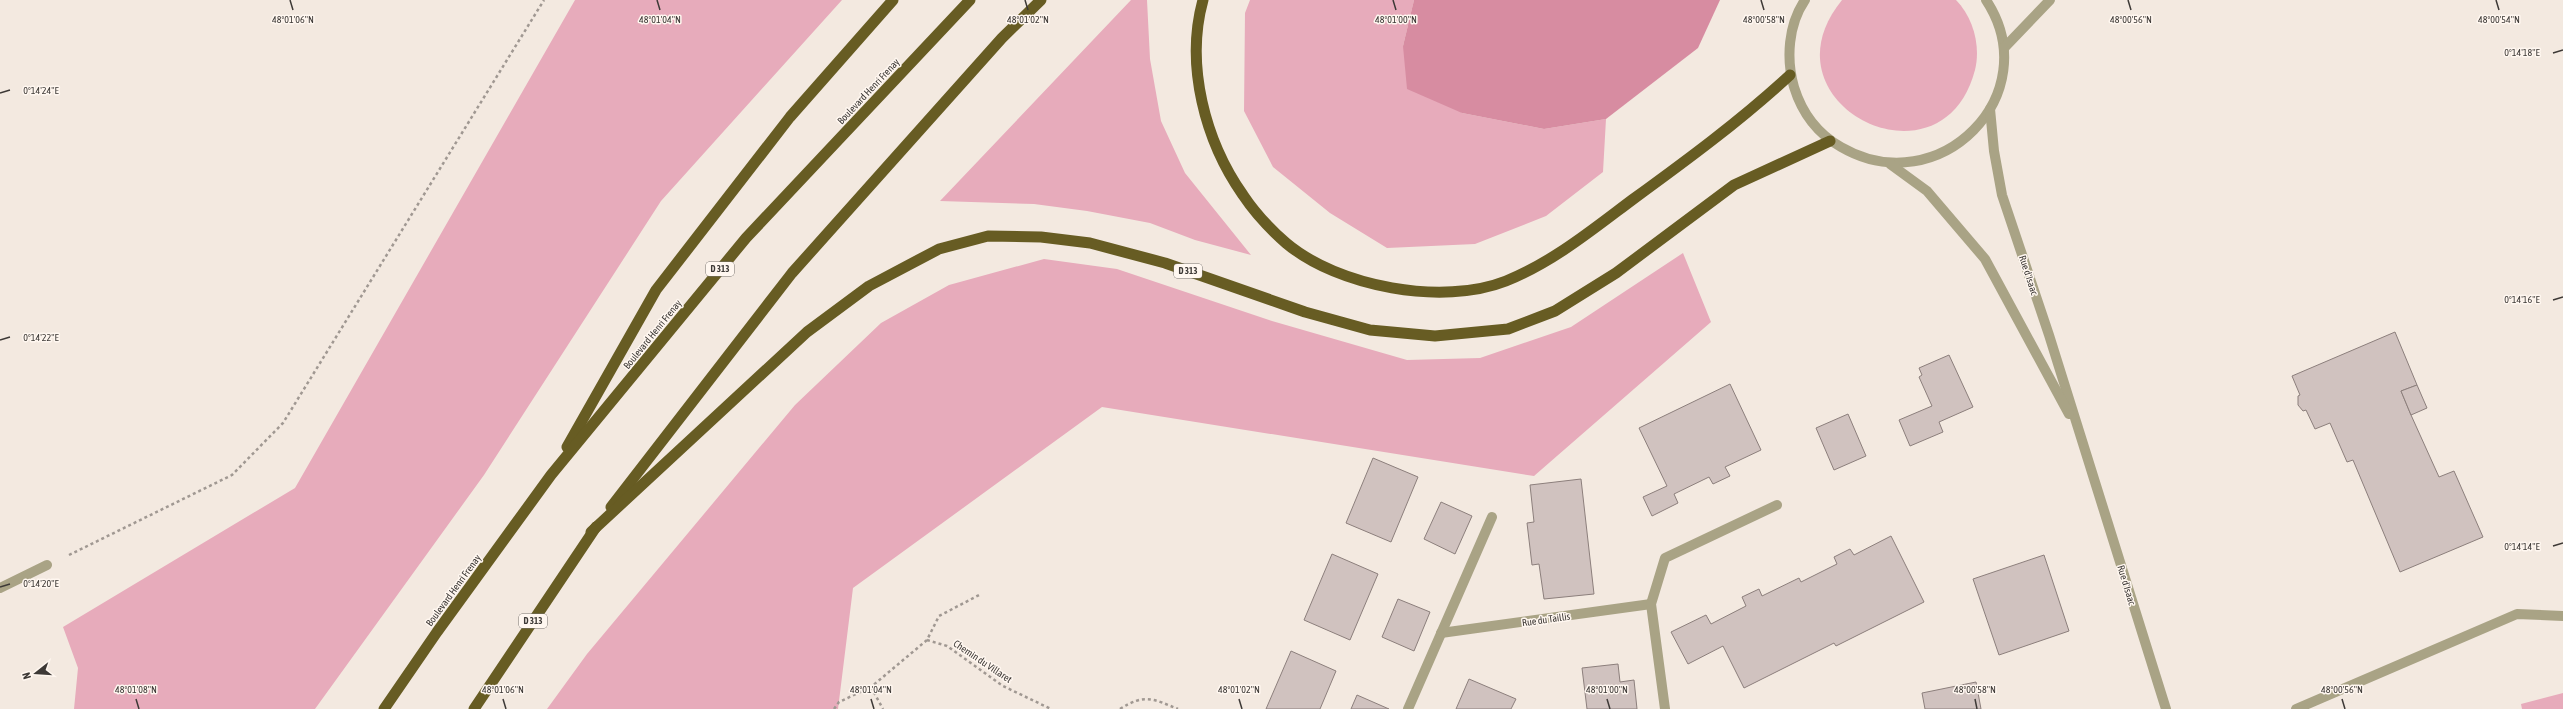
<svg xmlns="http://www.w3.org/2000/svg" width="2563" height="709" viewBox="0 0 2563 709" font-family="'Asap Condensed',sans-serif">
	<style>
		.green { fill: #e7abbb }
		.forest { fill: #d78ca1 }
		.building { fill: #d0c2bf; stroke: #8c7f7c }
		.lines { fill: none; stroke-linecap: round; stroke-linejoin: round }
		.path { stroke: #a09892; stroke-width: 2.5; stroke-dasharray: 3 3; stroke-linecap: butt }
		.service { stroke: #a9a385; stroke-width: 10 }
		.minor { stroke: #a9a385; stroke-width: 10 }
		.tertiary { stroke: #a9a385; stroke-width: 10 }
		.trunk { stroke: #675c23; stroke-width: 11 }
		.ticks { fill: none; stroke: #3d3936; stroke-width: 1.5 }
		.labels { text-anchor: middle; stroke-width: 3; stroke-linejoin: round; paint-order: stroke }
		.shield { fill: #fff7f0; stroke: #77726e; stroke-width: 1 }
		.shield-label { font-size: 9px; font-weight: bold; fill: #3d3936 }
		.street-label { font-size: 10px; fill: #3d3936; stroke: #fff7f0 }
		.ticks-label { font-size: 10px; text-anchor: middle; fill: #3d3936; stroke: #fff7f0; stroke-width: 3; stroke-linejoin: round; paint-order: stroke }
	</style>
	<rect width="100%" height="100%" fill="#f3e9e0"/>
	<g class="green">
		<polygon points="575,0 842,0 661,201 484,475 315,709 74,709 78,668 63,627 295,488"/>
		<polygon points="1131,0 1147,0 1150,59 1161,121 1185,173 1251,255 1195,240 1150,223 1087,211 1034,204 940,201"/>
		<polygon points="1250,0 1414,0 1403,46 1462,113 1544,129 1606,119 1603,172 1546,216 1475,244 1387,248 1330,213 1273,167 1244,111 1245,13"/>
		<path d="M1842 0H1956C1973 17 1981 46 1975 70 1942 196 1757 104 1842 0Z"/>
		<polygon points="1683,253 1711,322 1534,476 1102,407 853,588 838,709 547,709 587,654 795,405 881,323 949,285 1044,259 1117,269 1272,321 1407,360 1480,358 1571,327"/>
		<polygon points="2563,693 2563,709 2522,709 2521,704"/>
	</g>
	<polygon class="forest" points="1414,0 1720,0 1698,48 1606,119 1544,129 1462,113 1407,89 1403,46"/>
	<g class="building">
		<polygon points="2395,332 2417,385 2401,391 2411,415 2439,477 2454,471 2483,537 2400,572 2353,460 2347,462 2330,423 2315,429 2306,410 2303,411 2298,405 2298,396 2300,395 2292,376"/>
		<polygon points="1949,355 1973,407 1939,422 1943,432 1910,446 1899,420 1932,406 1919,377 1922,375 1919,368"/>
		<polygon points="1730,384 1761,450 1725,467 1730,476 1713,484 1709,477 1674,494 1678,503 1652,516 1643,497 1667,486 1639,428"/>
		<polygon points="2417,385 2427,408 2411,415 2401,391"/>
		<polygon points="1848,414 1866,456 1834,470 1816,428"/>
		<polygon points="1373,458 1418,477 1391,542 1346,523"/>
		<polygon points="1581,479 1594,594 1544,599 1539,564 1532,565 1527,523 1534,522 1530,485"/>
		<polygon points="1441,502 1472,516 1455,554 1424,539"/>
		<polygon points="1891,536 1924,602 1836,646 1834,643 1744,688 1723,646 1688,664 1671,632 1706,615 1711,624 1746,606 1742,597 1759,589 1762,596 1799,578 1801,582 1837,564 1834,557 1850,549 1854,555"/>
		<polygon points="1332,554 1378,574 1350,640 1304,620"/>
		<polygon points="2044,555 2069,631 1999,655 1973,579"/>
		<polygon points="1398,599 1430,612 1414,651 1382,637"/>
		<polygon points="1291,651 1336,671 1320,709 1266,709"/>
		<polygon points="1618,664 1620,682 1634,680 1637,709 1587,709 1582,668"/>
		<polygon points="1469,679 1516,699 1511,709 1456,709"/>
		<polygon points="1976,682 1981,709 1925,709 1922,693"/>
		<polygon points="1357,695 1389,709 1351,709"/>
	</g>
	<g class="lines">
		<g class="path">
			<polyline points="69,555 232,475 283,423 544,0"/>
			<polyline points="927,640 947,646 1003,686 1051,709"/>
			<polyline points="871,687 883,709"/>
			<polyline points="834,709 839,702 871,687 927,640 939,616 981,594"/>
			<path d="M1120 709C1145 693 1153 699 1178 709"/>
		</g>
		<polyline class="service" points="2296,709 2517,614 2563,616"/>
		<g class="minor">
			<polyline points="0,588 47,565"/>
			<polyline points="1441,633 1651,604"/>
			<polyline points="1408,709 1492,517"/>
			<polyline points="1665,709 1651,604 1665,558 1777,505"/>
		</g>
		<g class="tertiary">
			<path d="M1805 0C1788 25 1786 59 1794 87 1802 113 1818 134 1841 147 1939 204 2048 94 1986 0"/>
			<polyline points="2004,48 2050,0"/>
			<polyline points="1990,109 1994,151 2002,195 2049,335 2166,709"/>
			<polyline points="1890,164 1927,191 1985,259 2069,414"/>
		</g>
		<g class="trunk">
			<path d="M1203 0C1185 65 1205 141 1243 195 1255 213 1270 229 1286 243 1338 287 1443 306 1506 281 1553 262 1592 230 1632 200 1687 160 1740 121 1790 75"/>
			<polyline points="567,447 656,290 790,117 893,0"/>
			<polyline points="611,507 792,273 1002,38 1041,0"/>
			<polyline points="591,532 807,332 869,286 939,249 988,236 1041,237 1090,243 1165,263 1305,312 1370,330 1435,336 1508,329 1555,311 1616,273 1734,185 1830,141"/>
			<polyline points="384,709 437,632 551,475 746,238 970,0"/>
			<polyline points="474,709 596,527"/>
		</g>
	</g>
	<path class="ticks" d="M290 0 293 10M657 0 660 10M1025 0 1028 10M1393 0 1396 10M1761 0 1764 10M2128 0 2131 10M2496 0 2499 10M2553 53 2563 50M0 93 10 90M2553 300 2563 297M0 340 10 337M2553 546 2563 543M0 587 10 584M136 699 139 709M503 699 506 709M871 699 874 709M1239 699 1242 709M1607 699 1610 709M1975 699 1977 709M2342 699 2345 709"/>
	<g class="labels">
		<g class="shield">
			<rect x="706" y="262" width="28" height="14" rx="3"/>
			<rect x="1174" y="264" width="28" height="14" rx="3"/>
			<rect x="519" y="614" width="28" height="14" rx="3"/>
		</g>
		<g class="shield-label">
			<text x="720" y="272">D 313</text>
			<text x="1188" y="274">D 313</text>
			<text x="533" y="624">D 313</text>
		</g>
		<g class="street-label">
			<text transform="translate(868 91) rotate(-47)" y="4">Boulevard Henri Frenay</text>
			<text transform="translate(2029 275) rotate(72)" y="4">Rue d'Isaac</text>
			<text transform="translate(652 334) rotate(-51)" y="4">Boulevard Henri Frenay</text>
			<text transform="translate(2127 585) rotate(73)" y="4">Rue d'Isaac</text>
			<text transform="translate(453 590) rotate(-54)" y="4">Boulevard Henri Frenay</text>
			<text transform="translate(1546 619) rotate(-8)" y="4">Rue du Taillis</text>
			<text transform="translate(983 661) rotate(34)" y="4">Chemin du Villaret</text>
		</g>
	</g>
	<g class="ticks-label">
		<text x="293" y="23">48°01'06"N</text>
		<text x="660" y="23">48°01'04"N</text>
		<text x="1028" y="23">48°01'02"N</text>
		<text x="1396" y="23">48°01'00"N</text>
		<text x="1764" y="23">48°00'58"N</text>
		<text x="2131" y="23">48°00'56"N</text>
		<text x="2499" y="23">48°00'54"N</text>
		<text x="2522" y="56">0°14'18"E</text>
		<text x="41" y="94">0°14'24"E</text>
		<text x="2522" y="303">0°14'16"E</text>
		<text x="41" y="341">0°14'22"E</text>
		<text x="2522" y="550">0°14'14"E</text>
		<text x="41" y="587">0°14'20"E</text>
		<text x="136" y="693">48°01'08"N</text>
		<text x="503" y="693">48°01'06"N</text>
		<text x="871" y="693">48°01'04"N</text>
		<text x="1239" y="693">48°01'02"N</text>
		<text x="1607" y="693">48°01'00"N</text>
		<text x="1975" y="693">48°00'58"N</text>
		<text x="2342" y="693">48°00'56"N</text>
	</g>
	<g transform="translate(36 673) rotate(253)" stroke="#fff7f0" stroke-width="3" paint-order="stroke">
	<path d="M0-3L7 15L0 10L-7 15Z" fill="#3d3936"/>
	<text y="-6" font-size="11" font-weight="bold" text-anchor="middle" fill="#3d3936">N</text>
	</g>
</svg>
